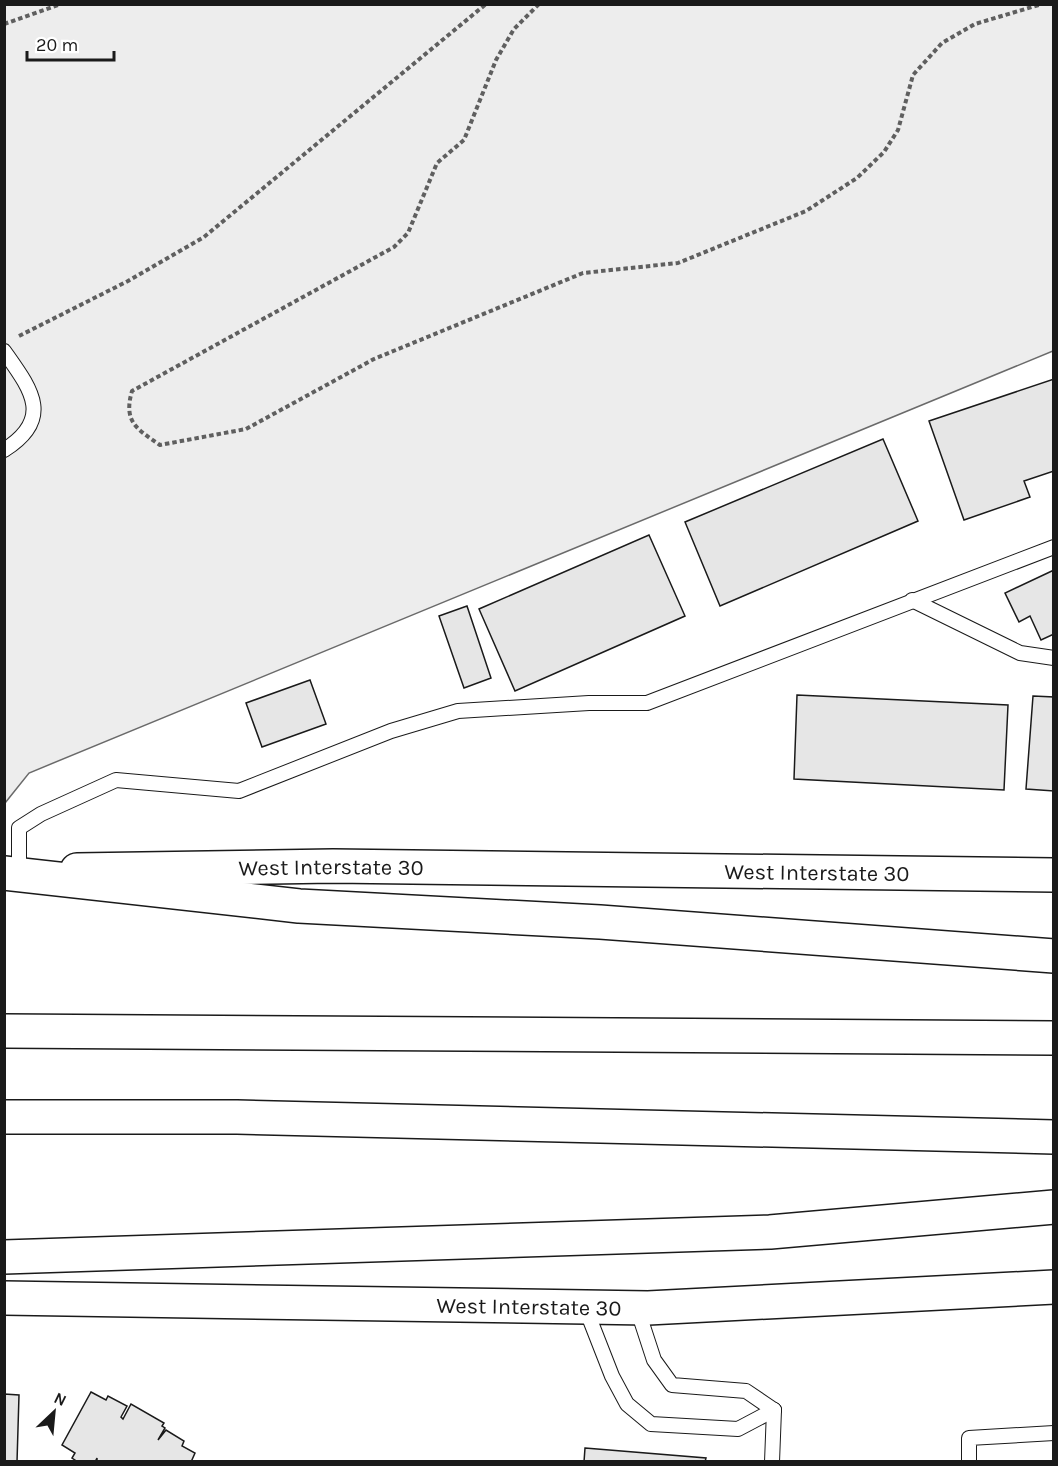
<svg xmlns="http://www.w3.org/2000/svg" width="1058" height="1466" viewBox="0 0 1058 1466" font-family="Karla,sans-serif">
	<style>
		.built { fill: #ededed; stroke: #6a6a6a; stroke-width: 1.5 }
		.building { fill: #e6e6e6; stroke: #1a1a1a; stroke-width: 1.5 }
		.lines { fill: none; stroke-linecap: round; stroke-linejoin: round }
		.lane-casing { stroke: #1a1a1a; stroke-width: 16 }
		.secondary-casing { stroke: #1a1a1a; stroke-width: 36 }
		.highway-casing { stroke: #1a1a1a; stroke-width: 36 }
		.path { stroke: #5f5f5f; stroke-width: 4; stroke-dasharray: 4.5 3; stroke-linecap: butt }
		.lane { stroke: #fff; stroke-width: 14 }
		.secondary { stroke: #fff; stroke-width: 33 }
		.highway { stroke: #fff; stroke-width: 33 }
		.labels { text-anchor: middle; stroke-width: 4.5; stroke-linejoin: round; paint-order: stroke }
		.street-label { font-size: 22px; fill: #1a1a1a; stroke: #fff }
	</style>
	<rect width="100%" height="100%" fill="#fff"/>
	<polygon class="built" points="5,5 1053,5 1053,351 29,773 5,803"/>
	<g class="building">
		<polygon points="1054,379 1054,471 1024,481 1030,497 964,520 929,421"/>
		<polygon points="883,439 918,521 720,606 685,522"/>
		<polygon points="649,535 685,616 515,691 479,609"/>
		<polygon points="1054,570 1054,634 1041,640 1030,616 1019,622 1005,593"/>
		<polygon points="467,606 491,678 464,688 439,616"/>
		<polygon points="310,680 326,724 262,747 246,703"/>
		<polygon points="797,695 1008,705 1004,790 794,779"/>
		<polygon points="1033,696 1054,697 1054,791 1026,789"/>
		<polygon points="91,1392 106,1400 108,1396 127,1406 121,1417 123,1419 131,1404 164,1423 162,1426 165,1428 158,1440 166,1430 184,1441 182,1446 195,1453 191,1462 97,1462 97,1458 95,1462 78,1462 72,1458 75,1453 62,1445"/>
		<polygon points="4,1394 19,1395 17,1462 4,1462"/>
		<polygon points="585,1448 706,1458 705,1462 584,1462"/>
	</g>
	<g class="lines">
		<defs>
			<g id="lane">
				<path d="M4 351C30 388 55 418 4 450"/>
				<polyline points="912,600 1020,653 1054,658"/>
				<polyline points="19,871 19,828 41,814 116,780 239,791 391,731 458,711 589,703 647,703 1054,547"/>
				<polyline points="585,1307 612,1376 627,1404 651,1424 738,1429 774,1410"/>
				<polyline points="637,1308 654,1360 672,1385 746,1391 774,1410"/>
				<polyline points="772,1462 774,1410"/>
				<polyline points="969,1462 969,1438 1054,1433"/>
			</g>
			<g id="secondary">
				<path id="s1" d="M77 870 333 866 1054 875"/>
				<path id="s2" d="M4 1298 648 1308 1054 1287"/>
			</g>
			<g id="highway">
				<polyline points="4,873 299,906 600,922 1054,956"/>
				<polyline points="4,1031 1054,1038"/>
				<polyline points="4,1117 237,1117 1054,1137"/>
				<polyline points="4,1257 770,1232 1054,1207"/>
			</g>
		</defs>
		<use href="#lane" class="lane-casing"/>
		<use href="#secondary" class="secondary-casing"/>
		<use href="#highway" class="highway-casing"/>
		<g class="path">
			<path d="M539 4 514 29 496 60 464 140 437 163 408 233 394 247 132 391C123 422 137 429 160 445L246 429 374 359 583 273 678 263 806 211 857 178 884 152 898 130 913 75 942 43 975 24 1042 4"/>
			<polyline points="4,24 61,4"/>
			<polyline points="19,336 128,281 204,237 486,4"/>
		</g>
		<use href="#lane" class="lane"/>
		<use href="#secondary" class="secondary"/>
		<use href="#highway" class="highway"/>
	</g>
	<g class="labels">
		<g class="street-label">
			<text dy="8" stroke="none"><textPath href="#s1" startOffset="254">West Interstate 30</textPath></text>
			<text dy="8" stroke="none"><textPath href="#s1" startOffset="740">West Interstate 30</textPath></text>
			<text dy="8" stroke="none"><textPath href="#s2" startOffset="525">West Interstate 30</textPath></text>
		</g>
	</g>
	<rect width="1058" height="1466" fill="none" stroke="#1a1a1a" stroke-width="12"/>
	<g transform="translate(54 1412) rotate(26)" stroke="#ffffff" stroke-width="4.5" paint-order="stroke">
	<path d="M0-4.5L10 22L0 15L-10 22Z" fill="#1a1a1a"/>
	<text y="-9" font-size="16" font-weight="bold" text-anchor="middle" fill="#1a1a1a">N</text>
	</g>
	<path d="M27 51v9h87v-9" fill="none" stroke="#1a1a1a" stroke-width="3"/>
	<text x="36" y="51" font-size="18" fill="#1a1a1a" stroke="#ffffff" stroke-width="4.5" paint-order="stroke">20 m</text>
</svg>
